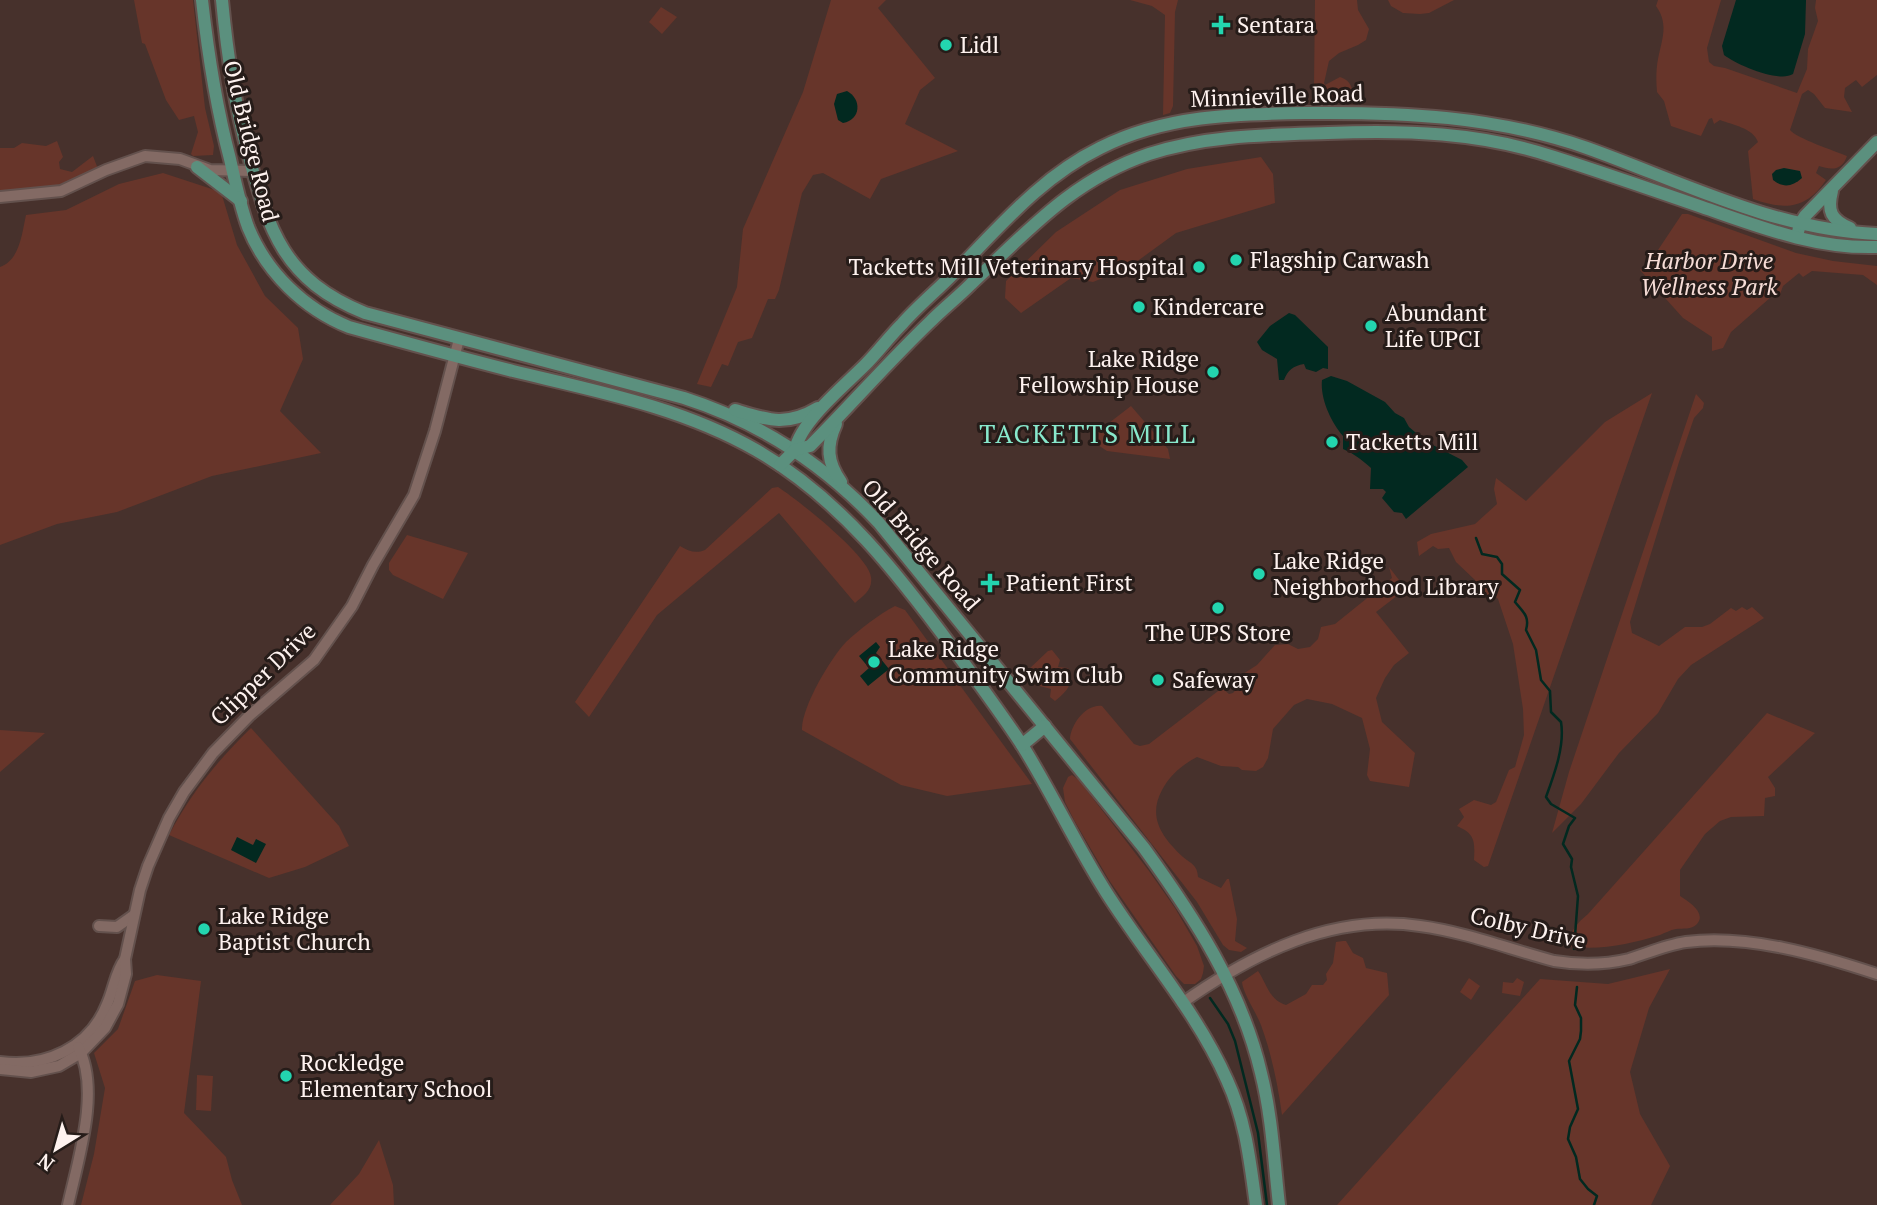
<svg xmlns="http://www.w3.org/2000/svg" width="1877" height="1205" viewBox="0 0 1877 1205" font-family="'PT Serif',serif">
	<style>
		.green { fill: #67352a }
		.water { fill: #022920 }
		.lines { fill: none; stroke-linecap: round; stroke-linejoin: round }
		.stream { stroke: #022920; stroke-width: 2.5 }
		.minor-casing { stroke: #63514d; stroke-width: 14 }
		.major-casing { stroke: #63514d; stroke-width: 16 }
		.minor { stroke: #836a64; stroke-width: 10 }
		.major { stroke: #5b907e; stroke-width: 12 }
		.poi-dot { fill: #23d5af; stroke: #261c19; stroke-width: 2.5 }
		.labels { text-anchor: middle; stroke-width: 6; stroke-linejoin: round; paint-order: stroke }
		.poi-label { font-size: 23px; fill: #fef2ef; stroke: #261c19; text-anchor: start }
		.street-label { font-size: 23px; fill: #fef2ef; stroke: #261c19 }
		.park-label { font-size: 23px; font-style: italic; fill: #f7ddd7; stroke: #261c19 }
		.quarter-label { font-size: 26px; letter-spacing: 2px; fill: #88e8cc; stroke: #261c19 }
	</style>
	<rect width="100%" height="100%" fill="#47312c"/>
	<g class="green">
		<polygon points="134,0 193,0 205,108 214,146 213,155 193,156 191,154 198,132 194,116 179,120 166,100 145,44 142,43"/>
		<polygon points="831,0 886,0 878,8 935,78 920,90 905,124 958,151 881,179 870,199 823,173 813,175 802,193 779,290 775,299 768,299 752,338 738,342 728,366 722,364 711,387 697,384 737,287 743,229 803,92"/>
		<polygon points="1130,0 1178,0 1175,12 1173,106 1170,113 1163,115 1165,15 1152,6"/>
		<path d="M1315 0H1357L1358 10 1369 29 1366 40 1358 45 1339 53 1329 61 1324 83 1325 85 1340 77C1347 79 1353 85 1352 93 1340 102 1320 103 1314 86Z"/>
		<polygon points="1388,0 1454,0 1429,13 1420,14 1403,13 1391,6"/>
		<path d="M1658 0H1721L1707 48 1709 62 1714 66 1725 68 1797 93 1807 69 1808 49 1818 21 1815 8 1816 0H1877V75L1862 87 1856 80 1845 88 1844 97 1852 112 1825 108 1814 94 1808 90 1802 94 1790 130C1796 138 1835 151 1847 156 1842 171 1831 170 1819 166L1816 173 1826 180C1806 210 1784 210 1753 199L1748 151 1758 142C1753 128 1733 125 1720 120L1714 124 1712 118 1709 119 1701 136 1671 126 1664 101 1657 92C1656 81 1656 70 1658 59 1662 39 1669 24 1656 6Z"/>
		<polygon points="661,7 677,17 662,34 649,22"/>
		<polygon points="57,141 63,157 59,162 60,169 72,172 93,156 98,169 58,187 0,191 0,148 14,148 22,143 46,146"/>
		<polygon points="1261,157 1273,174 1275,203 1176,233 1128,268 1093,282 1071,278 1021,313 1005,298 1006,281 1056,232 1120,190 1187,169"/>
		<path d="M163 173 221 192 237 245 265 296 298 328 303 359 280 411 321 453 212 476 117 512 57 524 0 545V267C20 260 22 233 26 215L66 210 119 184Z"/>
		<polygon points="1682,214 1688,214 1796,253 1833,261 1877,266 1877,285 1863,275 1812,271 1803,277 1799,273 1783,286 1779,297 1771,297 1731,332 1723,348 1712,351 1712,337 1683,318 1640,270 1656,253"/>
		<path d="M1652 393 1488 866 1484 867 1474 860C1475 841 1475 834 1457 826L1464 817 1459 809 1474 800 1491 805 1496 802 1509 770 1515 767 1524 735 1523 709 1513 644 1498 599 1494 595H1483L1480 590 1474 588 1475 580 1456 562 1449 548 1438 549 1433 546 1419 556 1417 542 1431 534 1475 524 1497 504 1494 489 1496 478 1526 501 1605 422Z"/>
		<polygon points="1696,394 1704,403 1703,408 1694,418 1679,462 1630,622 1632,633 1659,646 1685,627 1702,627 1710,624 1731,608 1736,611 1742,607 1747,610 1752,607 1764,618 1691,665 1678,679 1658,713 1619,753 1581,804 1552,833 1569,772"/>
		<polygon points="1131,406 1168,449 1170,459 1107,451 1095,443 1094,437 1096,433"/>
		<path d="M778 487C798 500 869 556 871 577 873 590 863 596 855 603L779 513 657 615 589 717 575 702 680 546C688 551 696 554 705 550L772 488Z"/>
		<polygon points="407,535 468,553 443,599 393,575 389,570 389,563"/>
		<path d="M1389 567 1406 589 1376 612 1409 653 1394 665 1385 678 1376 698 1382 722 1415 753 1409 787 1370 781 1367 775 1370 749 1362 718 1332 704 1307 699 1294 705 1273 729 1268 758 1263 767 1256 771 1242 770 1238 767 1221 766 1197 757C1182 765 1170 775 1162 790 1147 818 1163 838 1183 857 1192 864 1197 865 1198 877L1221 888 1227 879H1229L1237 919 1235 941 1247 948 1241 952 1229 950 1223 945 1197 902 1070 739C1071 725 1085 704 1102 706L1134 744 1140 746 1149 744 1222 688 1229 694 1233 693 1240 685 1243 674 1257 665 1275 645 1288 644 1298 649 1310 647 1318 639 1321 627 1335 624 1392 578Z"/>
		<path d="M895 606 905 610 1032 784 947 796 901 785 802 730C801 708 830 659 846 642 860 629 878 615 895 606Z"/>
		<path d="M1052 650 1060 660 1058 667 1068 668C1074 685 1067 691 1055 701L1050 697 1051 689 1032 684 1028 670 1048 651Z"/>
		<path d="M1767 713 1815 733 1768 777 1775 788V796L1765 798 1764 816 1731 817 1720 821 1705 834 1680 870V896C1688 901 1707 913 1697 924 1691 930 1683 928 1676 929 1670 930 1665 933 1660 935 1630 944 1599 951 1568 946 1569 932 1577 923 1588 914Z"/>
		<path d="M251 728 339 826 349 846 305 867 269 878 169 835C190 794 218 760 251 728Z"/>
		<polygon points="0,730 45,733 0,772"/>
		<polygon points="1072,775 1078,779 1149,871 1175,908 1197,946 1204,966 1203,973 1201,979 1195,984 1184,984 1176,976 1109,880 1074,820 1065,802 1063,788 1068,777"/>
		<path d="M1343 941H1346L1353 953 1363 958 1366 968 1387 973 1389 995 1282 1115C1278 1086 1272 1056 1262 1028 1258 1015 1243 994 1242 982L1258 971C1267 984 1269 1000 1286 1005L1306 994 1312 985H1323L1327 980 1326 974 1333 963 1336 942Z"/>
		<polygon points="1670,969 1649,1008 1630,1072 1640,1114 1670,1166 1651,1205 1337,1205 1540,979 1608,984"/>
		<polygon points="157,975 201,981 184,1113 226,1157 232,1180 242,1205 81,1205 94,1154 105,1088 94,1053 118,1029 135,981"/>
		<polygon points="1469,978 1480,986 1471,1000 1460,992"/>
		<polygon points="1517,978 1524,982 1520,996 1502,993 1503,982 1513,983"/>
		<polygon points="197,1075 213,1076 211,1111 196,1110"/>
		<polygon points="379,1140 393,1185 394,1205 330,1205 359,1174"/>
	</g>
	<g class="water">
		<path d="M1736 0H1806L1805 34 1793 74C1779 83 1737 65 1724 55L1722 46Z"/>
		<path d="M847 91C862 99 861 120 843 123L838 120 834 104 837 94Z"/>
		<path d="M1784 168 1800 171 1802 178C1792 187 1783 188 1773 180L1772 174 1776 170Z"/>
		<path d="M1289 313 1295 315 1328 347V369L1323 368 1316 372 1306 369 1304 364C1293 366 1288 370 1284 380H1279L1277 359 1262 350 1257 342 1270 326Z"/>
		<path d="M1331 376 1347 381 1385 402 1395 413 1404 418 1409 427 1427 442 1462 460 1468 467 1406 519 1402 513 1394 512 1382 498 1386 492 1383 489H1370L1371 468C1362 460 1353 453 1343 449V436C1331 422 1320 399 1322 380Z"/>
		<polygon points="876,642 880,647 876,653 889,669 868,686 860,676 869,668 859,656"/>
		<polygon points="237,837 253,845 256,839 266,844 256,863 231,850"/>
	</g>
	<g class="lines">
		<g class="stream">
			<path d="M1476 538 1482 554 1497 557 1502 564V574L1520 590 1515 602C1523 612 1530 616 1526 630L1536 650 1541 680 1550 691 1551 712 1561 722C1565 746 1554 775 1546 797L1551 804 1575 818 1569 826 1563 844 1572 859 1571 867 1578 896 1574 949"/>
			<polyline points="1577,987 1575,1005 1581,1018 1581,1031 1580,1039 1569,1061 1578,1109 1570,1127 1568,1139 1576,1157 1580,1179 1588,1189 1597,1196 1594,1205"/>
			<polyline points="1210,998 1228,1024 1235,1041 1258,1133 1267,1205"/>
		</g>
		<defs>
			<g id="minor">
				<polyline points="0,197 61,191 106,170 145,156 180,159 210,170 252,171"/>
				<polyline points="99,926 117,927 134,915"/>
				<path d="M1182 1003C1252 954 1332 913 1420 926 1465 932 1509 949 1554 961 1579 965 1604 965 1629 959 1648 953 1666 945 1686 942 1748 934 1819 955 1877 974"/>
				<path d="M0 1062C45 1068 90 1048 107 1004 114 989 115 972 125 959"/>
				<polyline points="0,1069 31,1072 59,1066 81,1053 105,1028 118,1004 126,974 125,959 140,890 148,866 169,818 184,792 213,753 249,716 314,660 352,606 373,565 414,495 435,431 459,339"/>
				<path d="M68 1205C78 1160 101 1089 78 1047"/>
			</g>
			<g id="major">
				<path d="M202 0C208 54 216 106 230 159 235 181 240 205 248 227 266 272 304 309 349 327 403 342 458 357 513 371 596 391 681 407 756 450 841 499 898 574 955 651 978 682 1001 713 1022 745 1052 793 1076 845 1106 892 1146 955 1197 1012 1227 1080 1246 1121 1250 1162 1256 1205"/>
				<path d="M222 0C227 53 234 102 248 153 269 232 284 280 365 313L684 398C759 422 825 465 879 523L1144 848C1194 917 1241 988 1261 1073 1272 1116 1274 1161 1279 1205"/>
				<polyline points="197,167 241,201"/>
				<path d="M1832 191C1827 211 1831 220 1850 228"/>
				<polyline points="1798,232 1800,224 1805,216 1877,142"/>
				<path d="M735 410C768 420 786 427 818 408"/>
				<path d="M836 424C826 446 827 462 841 482"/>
				<path d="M795 450C801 421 843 387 865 365 878 352 889 337 902 324 917 307 935 292 951 276 998 229 1039 178 1100 148 1165 115 1235 114 1306 113 1402 112 1496 116 1587 148 1682 182 1775 230 1877 234"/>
				<path d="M780 465 795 450 810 446C851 405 889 361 931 321 944 308 958 297 971 284 1028 231 1072 180 1149 154 1207 135 1267 135 1328 133 1405 130 1480 132 1554 157 1604 173 1653 190 1702 207 1760 227 1815 249 1877 247"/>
				<polyline points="1022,745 1045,726"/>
			</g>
		</defs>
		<use href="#minor" class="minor-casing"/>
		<use href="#major" class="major-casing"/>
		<use href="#minor" class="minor"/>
		<use href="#major" class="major"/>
	</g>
	<g class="poi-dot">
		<path d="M1217.5 14.5h7v7h7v7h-7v7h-7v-7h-7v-7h7z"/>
		<circle cx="946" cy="45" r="7"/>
		<circle cx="1236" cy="260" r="7"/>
		<circle cx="1199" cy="267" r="7"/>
		<circle cx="1139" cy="307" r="7"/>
		<circle cx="1371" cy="326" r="7"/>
		<circle cx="1213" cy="372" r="7"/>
		<circle cx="1332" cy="442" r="7"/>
		<circle cx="1259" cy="574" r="7"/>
		<path d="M986.5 572.5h7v7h7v7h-7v7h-7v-7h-7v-7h7z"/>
		<circle cx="1218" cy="608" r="7"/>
		<circle cx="874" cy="662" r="7"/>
		<circle cx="1158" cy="680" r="7"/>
		<circle cx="204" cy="929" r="7"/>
		<circle cx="286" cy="1076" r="7"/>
	</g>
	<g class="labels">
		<g class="poi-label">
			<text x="1237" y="33">Sentara</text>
			<text x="960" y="53">Lidl</text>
			<text x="1250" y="268">Flagship Carwash</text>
			<text x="1185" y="275" text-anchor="end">Tacketts Mill Veterinary Hospital</text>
			<text x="1153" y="315">Kindercare</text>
			<text x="1385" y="321">Abundant<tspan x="1385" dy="26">Life UPCI</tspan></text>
			<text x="1199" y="367" text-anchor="end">Lake Ridge<tspan x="1199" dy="26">Fellowship House</tspan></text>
			<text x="1346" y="450">Tacketts Mill</text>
			<text x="1273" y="569">Lake Ridge<tspan x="1273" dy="26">Neighborhood Library</tspan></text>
			<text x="1006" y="591">Patient First</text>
			<text x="1218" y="641" text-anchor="middle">The UPS Store</text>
			<text x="888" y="657">Lake Ridge<tspan x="888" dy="26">Community Swim Club</tspan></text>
			<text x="1172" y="688">Safeway</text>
			<text x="218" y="924">Lake Ridge<tspan x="218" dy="26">Baptist Church</tspan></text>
			<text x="300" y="1071">Rockledge<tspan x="300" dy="26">Elementary School</tspan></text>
		</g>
		<g class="street-label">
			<text transform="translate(1277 96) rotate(-2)" y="8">Minnieville Road</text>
			<text transform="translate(251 141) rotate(76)" y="8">Old Bridge Road</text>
			<text transform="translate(921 545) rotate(49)" y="8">Old Bridge Road</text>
			<text transform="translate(263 674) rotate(-44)" y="8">Clipper Drive</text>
			<text transform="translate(1528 928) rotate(13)" y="8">Colby Drive</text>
		</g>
		<g class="park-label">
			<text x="1709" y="269">Harbor Drive<tspan x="1709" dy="26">Wellness Park</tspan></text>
		</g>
		<g class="quarter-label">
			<text x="1088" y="443">TACKETTS MILL</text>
		</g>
	</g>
	<g transform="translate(56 1149) rotate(217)" stroke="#261c19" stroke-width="5" paint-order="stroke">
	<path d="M0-5L12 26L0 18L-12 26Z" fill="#fef2ef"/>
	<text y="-10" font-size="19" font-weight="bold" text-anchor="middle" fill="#fef2ef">N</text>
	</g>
</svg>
